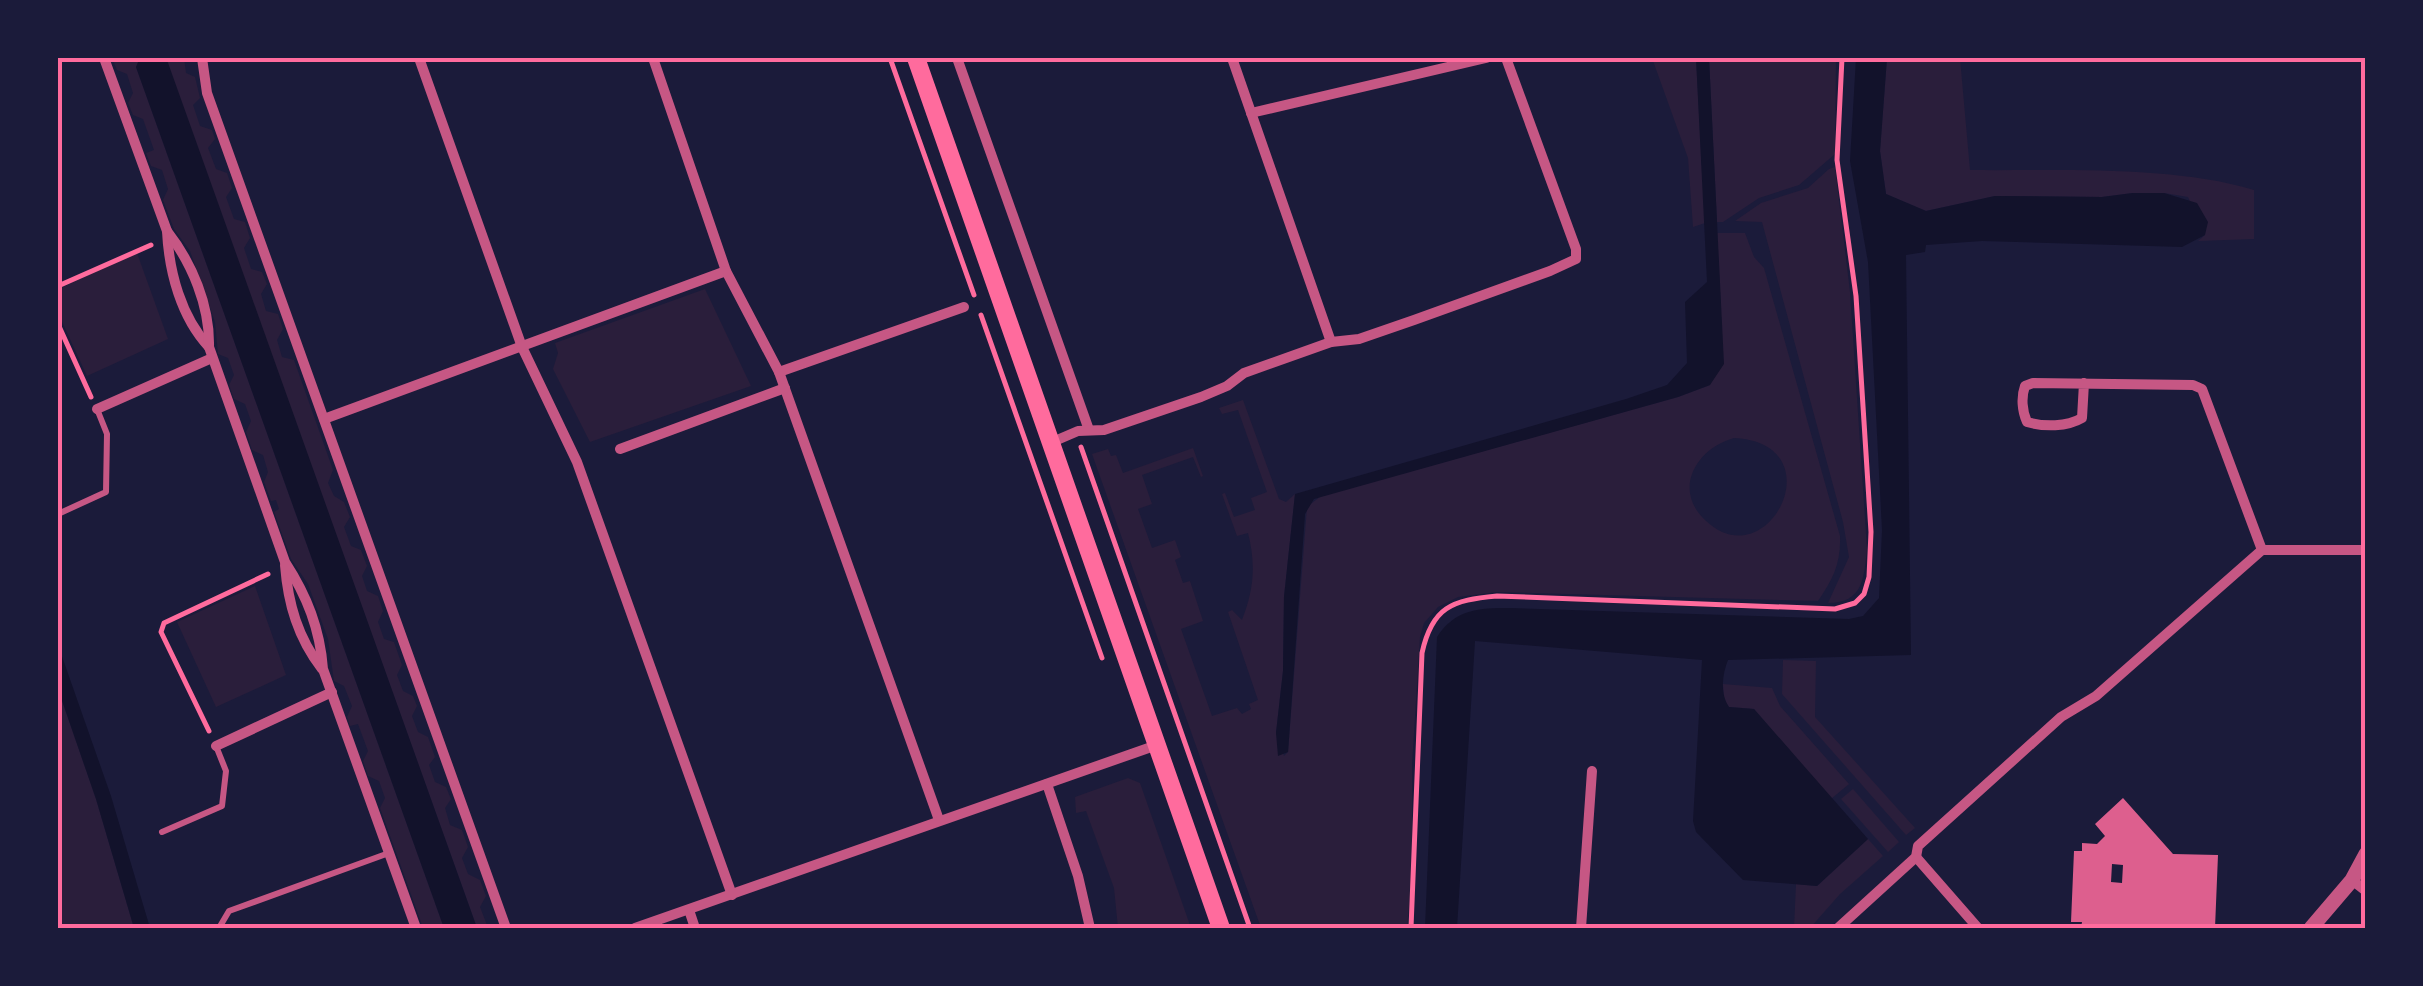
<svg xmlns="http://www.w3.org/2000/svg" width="2423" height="986" viewBox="0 0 2423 986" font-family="Quicksand,sans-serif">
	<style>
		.green { fill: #2a1e3b; fill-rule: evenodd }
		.water { fill: #12122b }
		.building { fill: #dd5f8e; fill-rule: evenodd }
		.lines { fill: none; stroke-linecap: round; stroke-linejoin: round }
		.path { stroke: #ff6b9d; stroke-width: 5 }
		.service { stroke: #c65784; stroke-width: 6 }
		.minor { stroke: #c65784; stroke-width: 10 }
		.tertiary { stroke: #c65784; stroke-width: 15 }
		.secondary { stroke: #ff6b9d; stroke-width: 18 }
		.neatline { fill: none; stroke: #ff6b9d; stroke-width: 4 }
	</style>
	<rect width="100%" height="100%" fill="#1b1b3a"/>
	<g class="green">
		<polygon points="112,58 140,58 136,67 444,928 423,928 380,808 385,798 379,781 368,776 363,761 368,751 358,724 350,726 347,717 352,706 344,686 334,681 328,639 308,584 291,559 274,512 279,509 276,500 271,501 264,482 268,472 263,455 252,450 246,432 251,421 245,404 234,399 229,385 234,375 228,358 218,354 215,322 190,251 174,229 163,200 168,189 162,170 151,166 146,153 154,150 143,119 133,115 128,103 133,93 127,74 117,70"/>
		<polygon points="165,58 184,58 186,73 195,77 200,98 193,105 200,126 212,130 215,139 208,148 216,169 227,173 232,188 226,197 234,219 245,222 250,238 244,248 251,269 262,272 267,284 261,294 266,311 278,314 283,329 277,340 282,357 294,360 333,470 328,483 334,496 344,502 350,517 344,527 351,546 361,550 367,566 362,576 367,591 378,596 383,611 378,622 384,639 394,642 402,665 397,675 403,691 413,696 417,706 412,716 418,732 428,737 435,757 429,765 435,782 446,787 451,799 445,808 450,825 462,830 468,847 462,858 468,874 480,880 486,896 480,907 487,925 497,928 477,928"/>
		<polygon points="1652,58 1696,58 1705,223 1693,227 1688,158"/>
		<polygon points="1709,58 1836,58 1835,154 1799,185 1759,198 1723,222 1717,222"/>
		<path d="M1887 58H1960L1970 170C2057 171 2172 165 2254 190V239L2198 241 2205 235 2188 197 2164 193H2133L2102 197 1995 196 1926 211 1886 194 1880 151Z"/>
		<path d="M1835 167 1850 292 1867 549C1864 578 1863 603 1828 603L1849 557 1843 522 1762 222 1735 221 1761 203 1808 188 1829 169Z"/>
		<path d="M1717 233H1745L1754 257 1764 268 1840 536C1841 563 1833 579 1818 601L1497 592 1458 597 1438 607 1424 623 1420 637 1412 765V877L1407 928H1261L1092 454 1108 449 1111 456 1116 455 1123 473 1193 448 1203 476 1201 477 1193 457 1142 475 1152 504 1138 509 1152 548 1175 540 1181 557 1175 560 1183 583 1190 581 1203 621 1181 629 1212 716 1237 708 1242 714 1251 709 1249 704 1258 700 1228 612 1232 610 1242 620C1254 589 1256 565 1248 533L1237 536 1222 494 1225 493 1234 517 1255 510 1251 498 1267 492 1238 410 1222 414 1219 408 1243 400 1279 499 1286 502 1295 494 1284 597 1283 671 1276 733 1284 756 1288 752 1307 507 1321 496 1678 397 1710 385 1721 311ZM1734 438C1837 443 1768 581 1705 520 1672 489 1697 448 1734 438Z"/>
		<polygon points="137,253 168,339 87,376 58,313 58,289"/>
		<polygon points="705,289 751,386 590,442 553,369 558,353 555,343"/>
		<polygon points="255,586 286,675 216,707 177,622"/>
		<polygon points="1783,660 1816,661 1815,717 1915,828 1906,835 1782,694"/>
		<polygon points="1723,684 1772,688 1780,706 1849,784 1831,799 1754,709 1729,707 1724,700"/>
		<polygon points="58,689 96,799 134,928 58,928"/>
		<polygon points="1128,778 1140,783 1191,928 1118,928 1114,888 1086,811 1076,813 1075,797"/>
		<polygon points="1853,789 1899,842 1888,852 1841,799"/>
		<polygon points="1868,839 1883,856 1840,894 1810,928 1794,928 1796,884 1817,886"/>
	</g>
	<g class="water">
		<polygon points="140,58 167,60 477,928 444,928 136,67"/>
		<polygon points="1696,58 1709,58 1724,364 1710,385 1678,397 1314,499 1305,514 1288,752 1278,756 1276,733 1283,671 1284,597 1295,494 1626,399 1667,385 1687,363 1685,302 1707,282"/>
		<path d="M1856 58H1887L1880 151 1886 194 1926 211 1995 196 2102 197 2133 193H2164L2197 203 2208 222 2205 235 2182 247 1982 241 1926 245 1925 252 1906 255 1911 655 1728 660C1722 675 1720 694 1729 707L1754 709 1868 839 1817 886 1743 880 1696 832 1693 821 1702 660 1475 641 1457 928H1425L1437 637C1455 609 1479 608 1510 608L1849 619 1863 616 1879 598 1882 530 1868 262 1850 161Z"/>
		<polygon points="58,645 111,796 150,928 134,928 96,799 58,689"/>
	</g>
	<path class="building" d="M2123 798 2173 854 2218 855 2215 928H2081L2082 922H2071L2074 851H2082V843L2097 844 2105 836 2095 824ZM2112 864 2123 865 2122 883 2111 882Z"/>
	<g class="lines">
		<g class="path">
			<polyline points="890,58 974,295"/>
			<polyline points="58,286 151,245"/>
			<polyline points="981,315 1102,658"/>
			<polyline points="58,324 91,397"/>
			<polyline points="1081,447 1250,928"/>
			<polyline points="209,731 161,632 164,623 268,574"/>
			<path d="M1411 928 1422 653C1432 607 1452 600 1497 596L1835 609 1855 603 1864 594 1869 577 1871 532 1856 296 1837 160 1842 58"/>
		</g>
		<g class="service">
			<polyline points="58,514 106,492 107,434 97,409"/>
			<polyline points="162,832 222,806 226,771 216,746"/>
			<polyline points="219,928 229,911 389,853"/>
		</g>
		<g class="minor">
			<path d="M104 58 167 231C169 272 181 317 209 347"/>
			<polyline points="202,58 207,93 506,928"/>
			<polyline points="419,58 522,347 577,462 732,895"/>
			<polyline points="653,58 726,271 779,372 939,820"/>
			<polyline points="957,58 1089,430"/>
			<polyline points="1232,58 1331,342"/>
			<polyline points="1251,113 1486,58"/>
			<path d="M167 231C192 263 210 306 209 347L285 562C307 596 320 629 323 669L416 928"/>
			<polyline points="779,372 964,307"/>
			<path d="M2084 383 2082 418C2067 427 2044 427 2027 422 2022 411 2021 397 2025 386L2033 383 2193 385 2202 389 2262 550"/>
			<polyline points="97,409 212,358"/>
			<polyline points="324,419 726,271"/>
			<polyline points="1050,443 1078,431 1104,430 1201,397 1227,386 1244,373 1331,342 1359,339 1414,320 1550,271 1576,259 1576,249 1506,58"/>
			<polyline points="620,449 785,388"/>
			<path d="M285 565C288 604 298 638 322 669"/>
			<polyline points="216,746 332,692"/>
			<polyline points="1047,784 1078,876 1090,928"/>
			<polyline points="1916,857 1978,928"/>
			<polyline points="2352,880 2366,891"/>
			<polyline points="689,910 695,928"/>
			<polyline points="635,928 1157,745"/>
			<polyline points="1581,928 1592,771"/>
			<polyline points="1838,928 1916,857 1918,846 2061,717 2096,696 2262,550 2366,550"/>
		</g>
		<polyline class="tertiary" points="2311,928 2352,880 2366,854"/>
		<polyline class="secondary" points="916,58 1221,928"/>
	</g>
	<rect width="2423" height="986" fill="none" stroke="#1b1b3a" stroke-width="120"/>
	<rect x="60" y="60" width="2303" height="866" class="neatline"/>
</svg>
